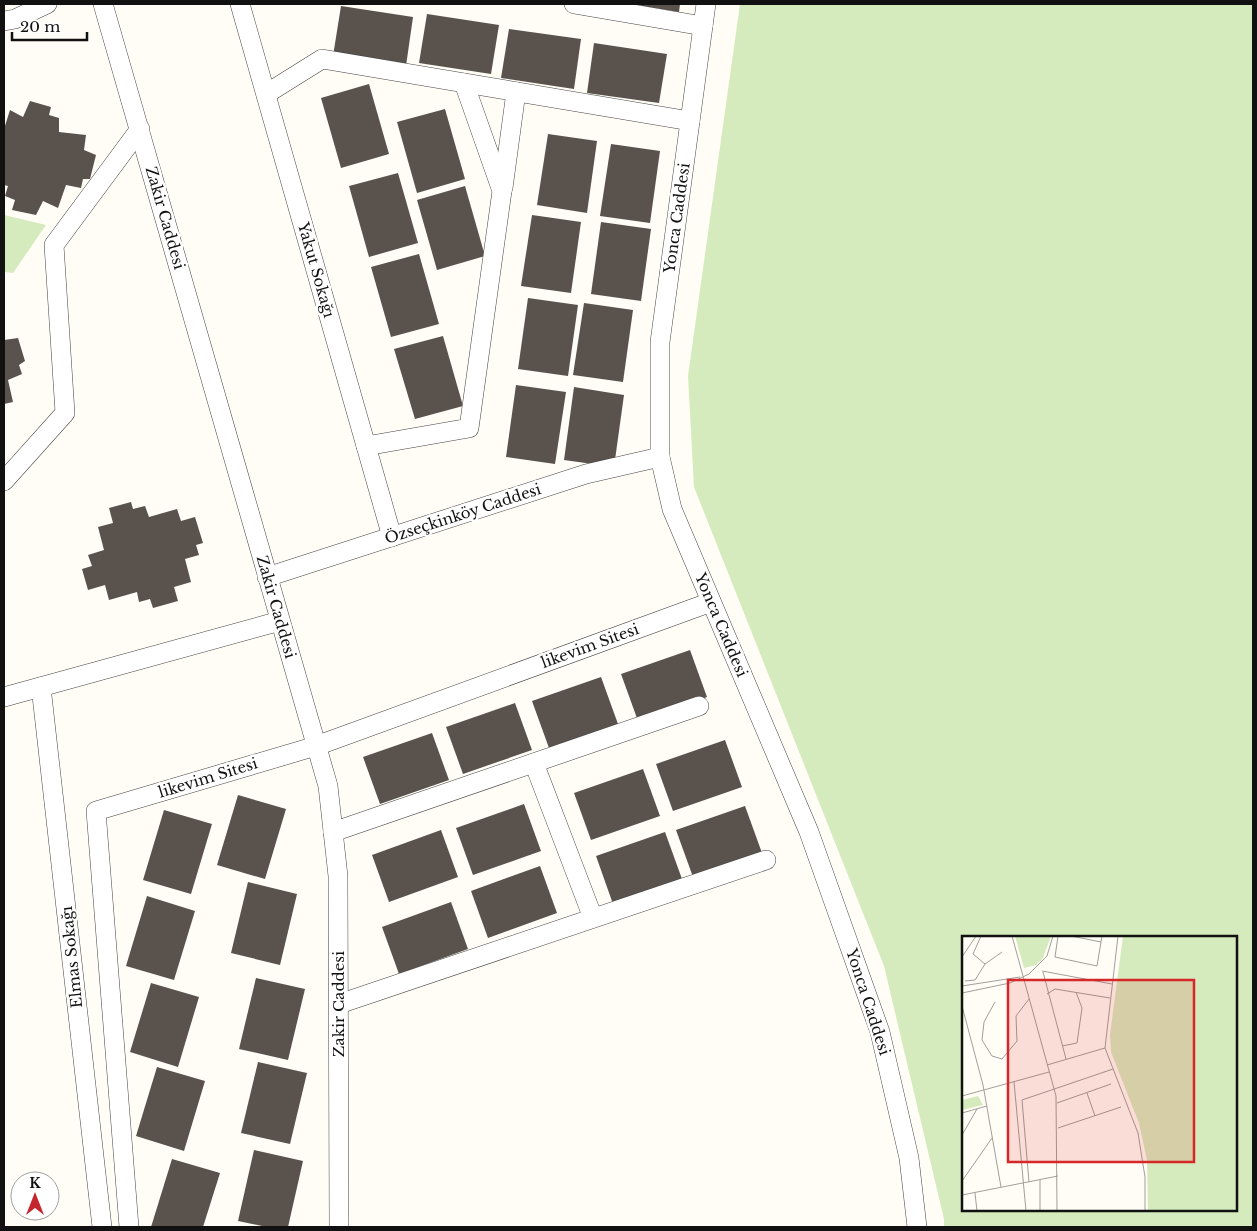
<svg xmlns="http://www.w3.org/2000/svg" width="1257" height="1231" viewBox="0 0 1257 1231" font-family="'Libre Baskerville',serif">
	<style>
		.green { fill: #d5ebbd; fill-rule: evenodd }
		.building { fill: #5a524d }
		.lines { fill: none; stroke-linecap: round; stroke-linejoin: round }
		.minor-casing { stroke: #444; stroke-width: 20 }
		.minor { stroke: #fff; stroke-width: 19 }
		.labels { text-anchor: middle; stroke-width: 5; stroke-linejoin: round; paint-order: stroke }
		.street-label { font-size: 15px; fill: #111; stroke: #fff }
		.inset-road { fill: none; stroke: #a09f9a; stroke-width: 1 }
		.view { fill: #d62828; fill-opacity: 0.15; stroke: #d62828; stroke-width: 2.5 }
		.inset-edge { fill: none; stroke: #111; stroke-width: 2.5 }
	</style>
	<rect width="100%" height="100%" fill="#fffdf5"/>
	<g class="green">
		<path d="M740 4H1253V1227H944V1219L884 966 694 487 688 376ZM963 937H1236V1210H963Z"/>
		<polygon points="4,215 46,225 13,273 5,272 4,269"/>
	</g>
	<g class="building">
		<polygon points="630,4 680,4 679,12"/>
		<polygon points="341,6 413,17 406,66 333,56"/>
		<polygon points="427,14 499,25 491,74 419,63"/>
		<polygon points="509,29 581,39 574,89 501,78"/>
		<polygon points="594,43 667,54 659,103 587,93"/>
		<polygon points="369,84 389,154 341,168 321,98"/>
		<polygon points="30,101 51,107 49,115 59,118 59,132 86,135 84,150 96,155 90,179 83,179 81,188 66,185 58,208 43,201 36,215 12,210 15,200 5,196 8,186 4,185 4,129 10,110 23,117"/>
		<polygon points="445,109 465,179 417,193 397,122"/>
		<polygon points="548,134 597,141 587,213 537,205"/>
		<polygon points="611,144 660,151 650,223 600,216"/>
		<polygon points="398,173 418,243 369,257 349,186"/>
		<polygon points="465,186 485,256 437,270 417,200"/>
		<polygon points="532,215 581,222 571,293 521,286"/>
		<polygon points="601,222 651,229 641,301 591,294"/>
		<polygon points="419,254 439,324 391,337 371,267"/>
		<polygon points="528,298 578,305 568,376 518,369"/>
		<polygon points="584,303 633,310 623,382 573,375"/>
		<polygon points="443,336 463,406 415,419 394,349"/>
		<polygon points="18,338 25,361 19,365 22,374 8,380 13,402 4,404 4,340"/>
		<polygon points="516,385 566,392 555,464 506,457"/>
		<polygon points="574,387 624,395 614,467 564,460"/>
		<polygon points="131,502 133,509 145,506 149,517 177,509 181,521 195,517 203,543 196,545 199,555 185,559 191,582 174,587 178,601 153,608 150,599 139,602 137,592 109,600 105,585 88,590 82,569 92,566 88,555 104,550 98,527 113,523 109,508"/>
		<polygon points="690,650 707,697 638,721 621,674"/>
		<polygon points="601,677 618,724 549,748 532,701"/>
		<polygon points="515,703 532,750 463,774 446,727"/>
		<polygon points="432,733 449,780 380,804 363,757"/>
		<polygon points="725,740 742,787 673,811 656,764"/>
		<polygon points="643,769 660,816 591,840 574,793"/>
		<polygon points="238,795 286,809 265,879 217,865"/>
		<polygon points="524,804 541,851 473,875 456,828"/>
		<polygon points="745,806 762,853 693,877 676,830"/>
		<polygon points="164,810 212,824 191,894 143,880"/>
		<polygon points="441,830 458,877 389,902 372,855"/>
		<polygon points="665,832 682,879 613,904 596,856"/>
		<polygon points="540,866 557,913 488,938 471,891"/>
		<polygon points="248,882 297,894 280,965 231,953"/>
		<polygon points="147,896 195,911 174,980 126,966"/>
		<polygon points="451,902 468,949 399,974 382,927"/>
		<polygon points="256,978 305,989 288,1060 239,1049"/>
		<polygon points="151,983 199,997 178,1067 130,1052"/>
		<polygon points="258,1062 307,1073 290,1144 241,1133"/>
		<polygon points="157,1067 205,1081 184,1151 136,1136"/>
		<polygon points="254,1150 303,1161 288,1227 267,1227 238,1221"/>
		<polygon points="172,1159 220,1173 203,1227 151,1227"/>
	</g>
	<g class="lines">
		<defs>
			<g id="minor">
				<polyline points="103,4 328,786 338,876 339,1227"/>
				<polyline points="240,4 392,537"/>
				<polyline points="574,4 703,26"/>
				<polyline points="706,4 660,342 660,457 672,509 809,832 880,1032 909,1158 917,1227"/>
				<polyline points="4,21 15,19 47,4"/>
				<polyline points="266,94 322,59 690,121"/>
				<polyline points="503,188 516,92"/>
				<polyline points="366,446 469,428 502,191 464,83"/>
				<polyline points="4,481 65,413 54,245 140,129"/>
				<polyline points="267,577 586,474 660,457"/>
				<polyline points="41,687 102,1227"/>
				<polyline points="4,697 280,621"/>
				<polyline points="534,763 593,918"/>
				<polyline points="333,832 699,706"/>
				<polyline points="339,1004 766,860"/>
				<polyline points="129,1227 96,811 316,746 711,602"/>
			</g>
		</defs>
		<use href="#minor" class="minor-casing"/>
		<use href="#minor" class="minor"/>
	</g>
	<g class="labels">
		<g class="street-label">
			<text transform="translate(165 218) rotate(74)" y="5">Zakir Caddesi</text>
			<text transform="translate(677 218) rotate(-82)" y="5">Yonca Caddesi</text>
			<text transform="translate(316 270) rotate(74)" y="5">Yakut Sokağı</text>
			<text transform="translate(463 514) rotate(-18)" y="5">Özseçkinköy Caddesi</text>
			<text transform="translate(276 607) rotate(74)" y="5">Zakir Caddesi</text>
			<text transform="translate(721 625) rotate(67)" y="5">Yonca Caddesi</text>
			<text transform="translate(590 646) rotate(-20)" y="5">likevim Sitesi</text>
			<text transform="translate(208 778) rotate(-17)" y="5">likevim Sitesi</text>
			<text transform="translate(72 957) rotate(-96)" y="5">Elmas Sokağı</text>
			<text transform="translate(868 1002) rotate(72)" y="5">Yonca Caddesi</text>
			<text transform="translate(339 1004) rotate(-90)" y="5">Zakir Caddesi</text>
		</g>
	</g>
	<g transform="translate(962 936)">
		<rect width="275" height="275" fill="#fffdf5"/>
		<path d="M53 0H89L81 22 74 29 62 32ZM161 0H275V275H186L185 224 177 187 149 116 148 99ZM16 160 21 169 0 174V164Z" fill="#d5ebbd"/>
		<path class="inset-road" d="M19 0 11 18 23 28 40 16M50 0 94 160 95 275M96 0 93 21 135 30 140 0M109 0 139 6M156 0 143 112 176 197 183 241V275M0 21 14 0M80 35 150 48M81 36 104 123M3 45 13 44 23 28M0 50 58 41M0 57 48 47 67 38 85 20 91 0M85 58 93 53 148 62M33 66 22 86 20 104 30 120 40 123 55 105 54 80 67 63M0 70 21 149 39 251M100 110 115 107 120 72 114 56M85 129 143 112M52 146 64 275M125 157 133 180M0 160 87 136M95 167 149 148M0 177 25 170M96 192 159 171M0 199 15 173M0 245 30 202M67 246 60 164 151 133M13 257 15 275M0 259 96 240M78 275V244"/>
		<path class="view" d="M46 44H232V226H46Z"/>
		<rect width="275" height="275" class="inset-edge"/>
	</g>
	<rect width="1257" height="1231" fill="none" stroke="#111111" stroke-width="10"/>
	<g transform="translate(35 1196)"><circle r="24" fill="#ffffff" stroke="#a0a0a0"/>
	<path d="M0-4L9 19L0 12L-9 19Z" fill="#c4262e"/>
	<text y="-8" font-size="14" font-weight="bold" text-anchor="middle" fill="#111111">K</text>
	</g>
	<path d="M12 32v8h75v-8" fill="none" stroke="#111111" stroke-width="2.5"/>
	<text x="20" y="32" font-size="15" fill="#111111" stroke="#ffffff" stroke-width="4" paint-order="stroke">20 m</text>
</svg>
